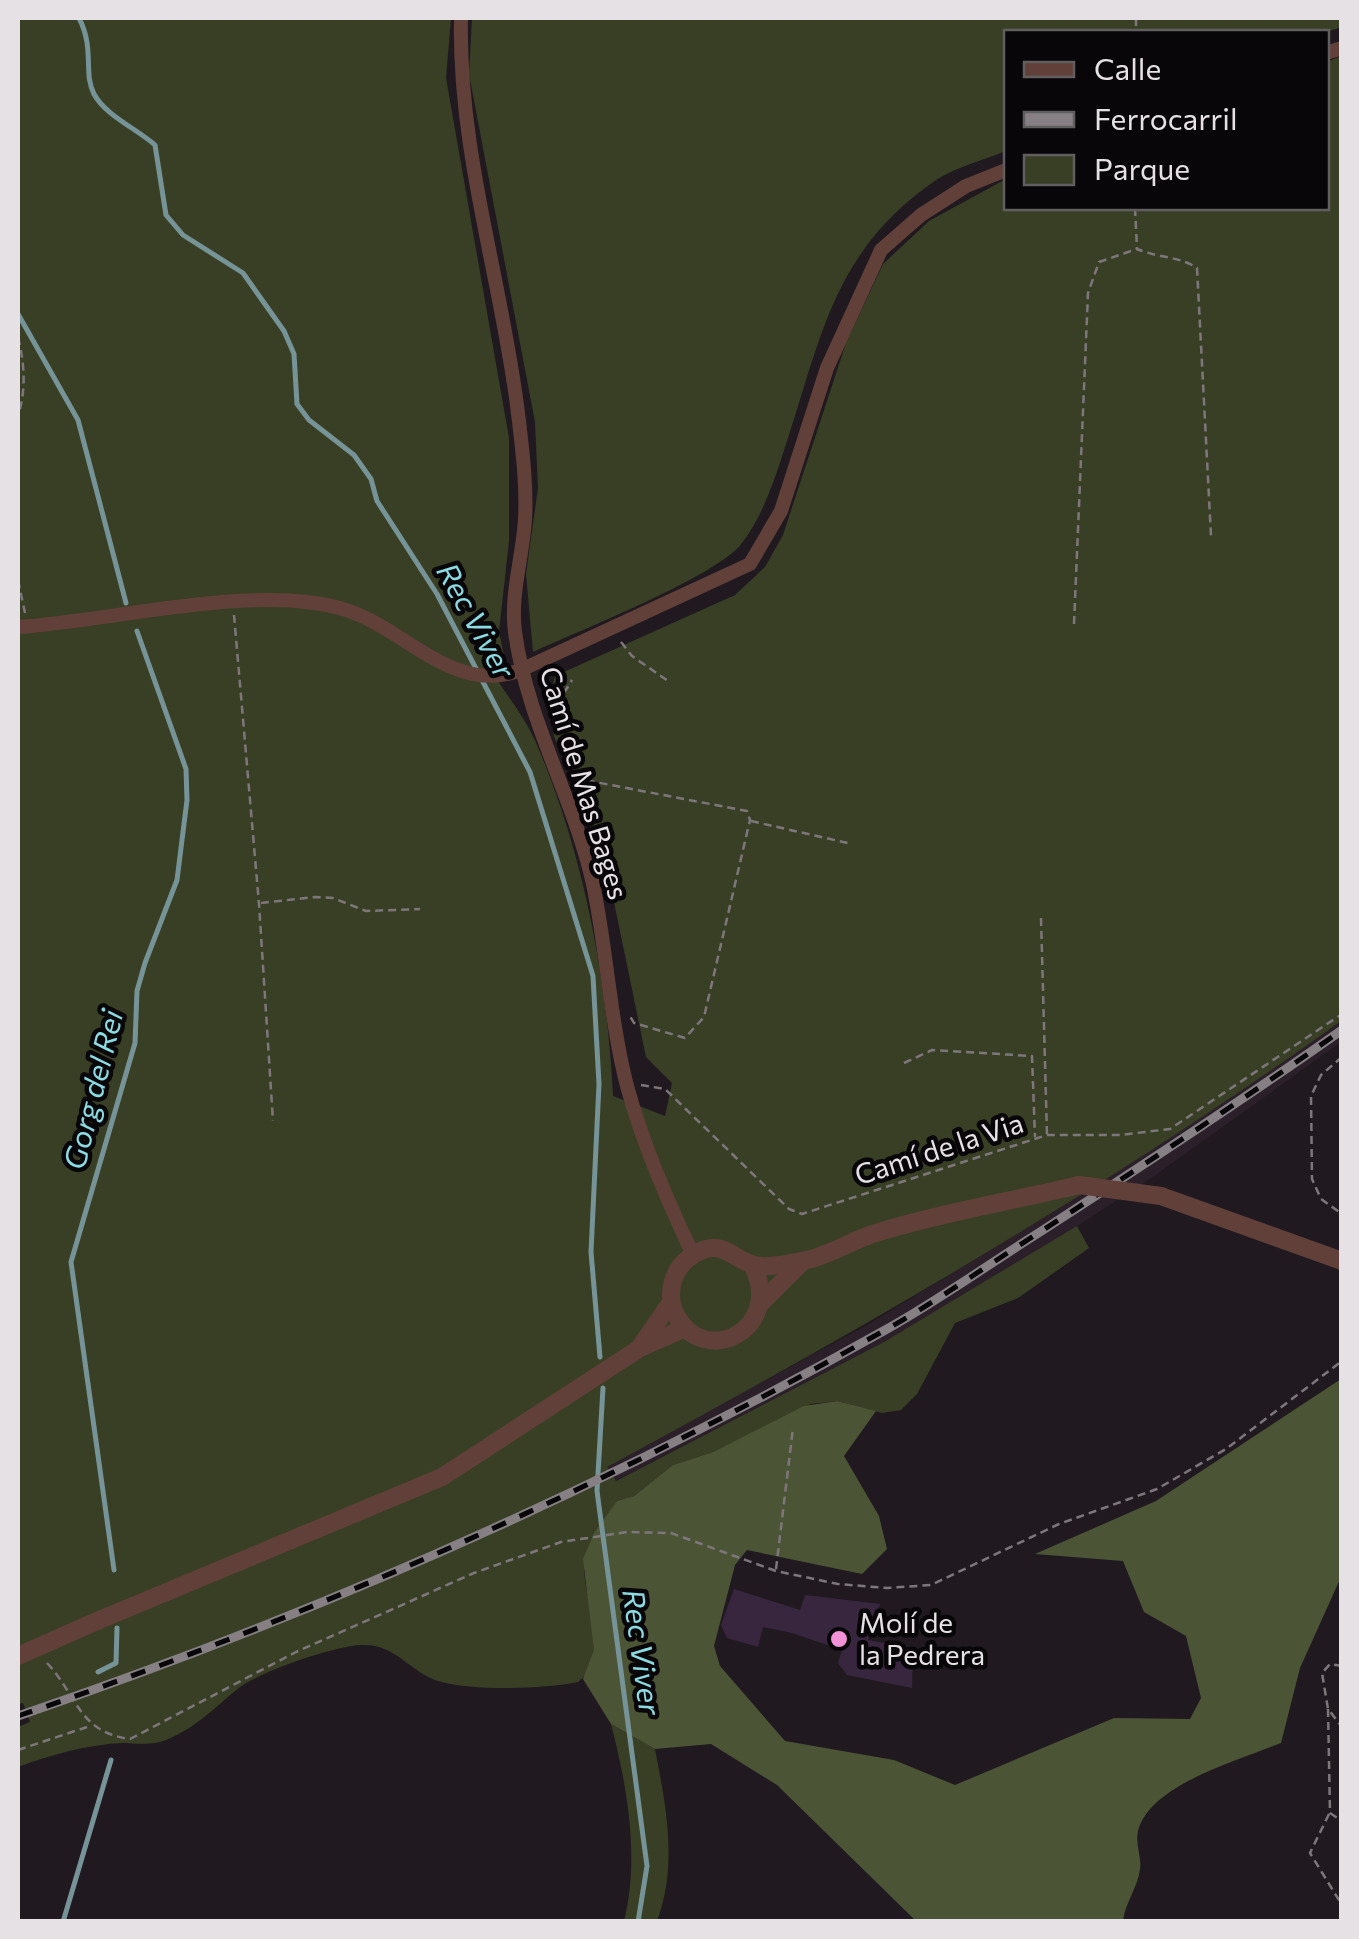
<svg xmlns="http://www.w3.org/2000/svg" width="1359" height="1939" viewBox="0 0 1359 1939" font-family="Commissioner,sans-serif">
	<style>
		.built { fill: #2b202a }
		.green { fill: #393f25 }
		.forest { fill: #4c5436 }
		.lines { fill: none; stroke-linecap: round; stroke-linejoin: round }
		.stream { stroke: #769397; stroke-width: 5 }
		.building { fill: #38263e }
		.path { stroke: #7d777c; stroke-width: 2.5; stroke-dasharray: 8 5; stroke-linecap: butt }
		.minor { stroke: #62403a; stroke-width: 14 }
		.tertiary { stroke: #62403a; stroke-width: 18 }
		.rail-casing { stroke: #868085; stroke-width: 9 }
		.rail { stroke: #080608; stroke-width: 5; stroke-dasharray: 15; stroke-linecap: butt }
		.tertiary-bridge { stroke: #62403a; stroke-width: 18 }
		.poi-dot { fill: #f391d6; stroke: #080608; stroke-width: 4 }
		.labels { text-anchor: middle; stroke-width: 9; stroke-linejoin: round; paint-order: stroke }
		.street-label { font-size: 28px; fill: #e6e1e5; stroke: #080608 }
		.poi-label { font-size: 28px; fill: #e6e1e5; stroke: #080608; text-anchor: start }
		.water-label { font-size: 30px; font-style: italic; fill: #8bdbe3; stroke: #080608 }
	</style>
	<rect width="100%" height="100%" fill="#201a20"/>
	<polygon class="built" points="1341,1021 1341,1042 1154,1176 1039,1251 884,1342 615,1481 606,1467 869,1324 1055,1211"/>
	<g class="green">
		<path d="M18 18H451L446 78 509 438V541L499 631 505 661 489 667C504 692 526 718 537 745 584 855 607 978 613 1096L665 1116 672 1083 646 1057 608 873 554 736 548 703 555 676 735 595 765 567 783 535 846 343 883 264 929 221 1006 179V208H1326L1327 62 1341 56V1021C1109 1188 859 1331 607 1467L616 1481 884 1342 1077 1226 1089 1248 1018 1298 955 1323 917 1394 901 1410 882 1413 837 1401 811 1404 713 1452 673 1465 634 1496 617 1501C607 1518 585 1544 584 1563 582 1597 613 1656 578 1682 542 1689 476 1691 442 1682 410 1674 397 1643 361 1645 334 1646 262 1671 240 1687 215 1707 196 1728 166 1740 152 1746 136 1743 121 1743 86 1745 50 1755 18 1767V1727L30 1722 23 1703 18 1704Z"/>
		<path d="M472 18H1341L1342 27 1326 32H1006V151C984 160 956 167 936 180 836 249 823 330 788 438 777 472 764 515 742 543 718 576 576 632 533 652L526 574 538 488 535 422 469 74Z"/>
		<path d="M611 1724 655 1749C666 1806 678 1865 657 1921H624C640 1859 627 1785 611 1724Z"/>
	</g>
	<path class="forest" d="M1341 1379V1577L1300 1668 1281 1743C1240 1760 1150 1784 1138 1831 1135 1845 1142 1857 1140 1869 1138 1887 1125 1903 1123 1921H916L777 1785 711 1744 655 1749 611 1724 583 1679 594 1650 583 1559 594 1533 617 1501 634 1496 673 1465 713 1452 804 1406 837 1401 876 1411 844 1456 879 1516 887 1549 862 1574 747 1550 735 1565 714 1646 720 1666 785 1741 894 1760 955 1785 1114 1718 1190 1719 1201 1698 1186 1636 1144 1612 1123 1561 1035 1554 1156 1501Z"/>
	<g class="lines">
		<g class="stream">
			<path d="M79 18C95 49 83 73 94 94 105 115 137 129 155 145L166 215 183 235 243 273 284 331 294 354 297 404 309 420 354 455 371 479 377 501 437 594 530 772 593 976 599 1084 591 1252 600 1357"/>
			<polyline points="18,314 78,420 126,603"/>
			<polyline points="603,1388 597,1491 647,1866 638,1922"/>
			<polyline points="114,1570 71,1262 135,1043 137,991 145,963 177,880 187,800 186,769 137,631"/>
			<polyline points="98,1672 116,1663 117,1628"/>
			<polyline points="63,1922 111,1760"/>
		</g>
	</g>
	<polygon class="building" points="734,1589 800,1610 805,1595 880,1604 868,1640 913,1648 912,1688 847,1675 838,1663 842,1650 792,1633 763,1627 758,1647 727,1638 721,1625"/>
	<g class="lines">
		<g class="path">
			<polyline points="1136,18 1136,32"/>
			<path d="M1135 208 1137 249C1158 258 1179 256 1197 268L1211 536"/>
			<path d="M18 337C25 366 26 389 18 417"/>
			<polyline points="18,580 25,613"/>
			<polyline points="234,615 259,904 273,1121"/>
			<polyline points="1074,624 1088,293 1099,262 1137,249"/>
			<polyline points="621,642 632,656 668,681"/>
			<polyline points="550,715 572,680"/>
			<polyline points="574,778 747,811 750,820 704,1017 685,1038 634,1023 630,1016"/>
			<polyline points="751,821 852,844"/>
			<polyline points="261,903 315,897 333,898 366,911 420,909"/>
			<polyline points="1041,918 1047,1135"/>
			<polyline points="1342,1057 1321,1075 1311,1096 1312,1179 1321,1199 1342,1214"/>
			<polyline points="904,1063 932,1050 1032,1056 1035,1137"/>
			<polyline points="641,1085 665,1089 789,1209 802,1214 1047,1135 1120,1135 1170,1129 1342,1014"/>
			<polyline points="776,1569 793,1428"/>
			<path d="M47 1663C78 1696 78 1732 130 1739L296 1652 474 1573 561 1542 627 1532 671 1533 776 1571 838 1584 887 1588 931 1585 1059 1524 1157 1489 1226 1449 1342 1361"/>
			<polyline points="1342,1666 1330,1664 1322,1673 1328,1709 1342,1727"/>
			<polyline points="1328,1709 1330,1813 1342,1821"/>
			<polyline points="18,1750 87,1727"/>
			<polyline points="1329,1814 1310,1853 1342,1905"/>
			<polyline points="1339,1922 1342,1920"/>
		</g>
		<g class="minor">
			<path d="M461 18C458 152 502 281 518 413 522 447 527 485 525 519 523 556 510 595 515 632 527 721 574 798 593 884 607 951 610 1020 627 1086 643 1145 667 1199 693 1255"/>
			<polyline points="1326,53 1342,48"/>
			<path d="M18 627C113 621 254 583 343 609 405 627 454 698 523 669L750 564 781 511 827 368 881 250 921 215 966 186 1006 170"/>
		</g>
		<g class="tertiary">
			<polyline points="1161,1196 1342,1261"/>
			<path d="M753 1266C784 1330 704 1369 676 1315 665 1294 673 1267 693 1255 723 1236 733 1261 755 1265 767 1268 788 1264 801 1261 828 1257 853 1239 879 1232 944 1212 1013 1201 1079 1185"/>
			<polyline points="762,1302 803,1261"/>
			<polyline points="640,1347 671,1302"/>
			<polyline points="97,1621 442,1477 640,1348 685,1328"/>
		</g>
		<defs>
			<path id="rail" d="M18 1716C318 1614 610 1485 887 1329 939 1300 989 1264 1040 1232 1142 1166 1243 1100 1342 1030"/>
		</defs>
		<use href="#rail" class="rail-casing"/>
		<use href="#rail" class="rail"/>
		<g class="tertiary-bridge">
			<polyline points="1079,1185 1161,1196"/>
			<polyline points="18,1656 97,1621"/>
		</g>
	</g>
	<circle class="poi-dot" cx="839" cy="1639" r="10"/>
	<g class="labels">
		<g class="street-label">
			<text transform="translate(584 783) rotate(73)" y="10">Camí de Mas Bages</text>
			<text transform="translate(939 1149) rotate(-18)" y="10">Camí de la Via</text>
		</g>
		<g class="poi-label">
			<text x="859" y="1633">Molí de<tspan x="859" dy="32">la Pedrera</tspan></text>
		</g>
		<g class="water-label">
			<text transform="translate(475 621) rotate(61)" y="10">Rec Viver</text>
			<text transform="translate(94 1090) rotate(-76)" y="10">Gorg del Rei</text>
			<text transform="translate(641 1652) rotate(82)" y="10">Rec Viver</text>
		</g>
	</g>
	<rect width="1359" height="1939" fill="none" stroke="#e6e1e5" stroke-width="40"/>
	<rect x="1004" y="30" width="325" height="180" fill="#080608" stroke="#615e60" stroke-width="2.5"/>
	<rect x="1024" y="62" width="50" height="15" fill="#62403a" stroke="#615e60" stroke-width="2.5"/>
	<text x="1094" y="80" font-size="30" fill="#e6e1e5">Calle</text>
	<rect x="1024" y="112" width="50" height="15" fill="#868085" stroke="#615e60" stroke-width="2.5"/>
	<text x="1094" y="130" font-size="30" fill="#e6e1e5">Ferrocarril</text>
	<rect x="1024" y="155" width="50" height="30" fill="#393f25" stroke="#615e60" stroke-width="2.5"/>
	<text x="1094" y="180" font-size="30" fill="#e6e1e5">Parque</text>
</svg>
